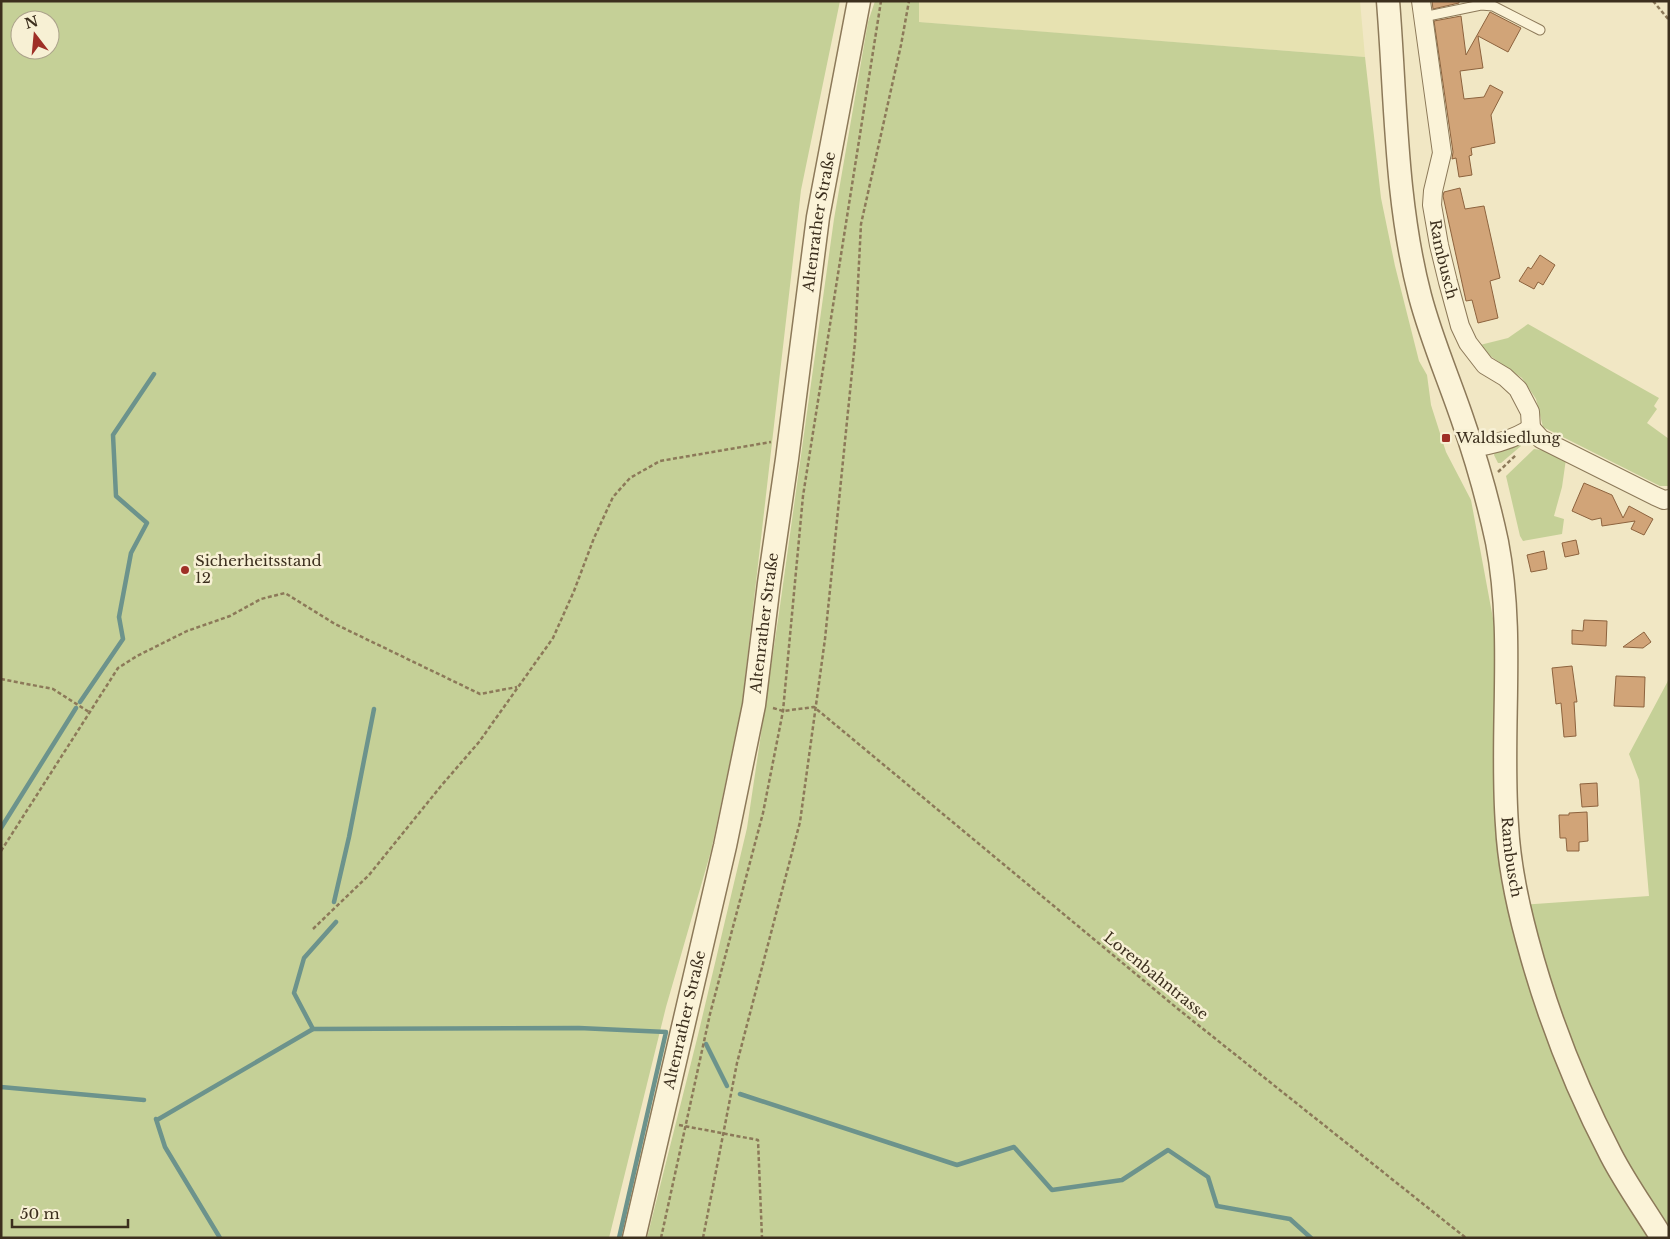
<svg xmlns="http://www.w3.org/2000/svg" width="1670" height="1239" viewBox="0 0 1670 1239" font-family="'Libre Baskerville',serif">
	<style>
		.farmland { fill: #e7e2b1 }
		.green { fill: #c5d097; fill-rule: evenodd }
		.lines { fill: none; stroke-linecap: round; stroke-linejoin: round }
		.stream { stroke: #6c938c; stroke-width: 4.5 }
		.building { fill: #d1a478; stroke: #8d633e }
		.service-casing { stroke: #8c7959; stroke-width: 11 }
		.minor-casing { stroke: #8c7959; stroke-width: 20 }
		.tertiary-casing { stroke: #8c7959; stroke-width: 25 }
		.path { stroke: #8c7959; stroke-width: 2.5; stroke-dasharray: 4 2.5; stroke-linecap: butt }
		.service { stroke: #fbf3d8; stroke-width: 9 }
		.minor { stroke: #fbf3d8; stroke-width: 18 }
		.tertiary { stroke: #fbf3d8; stroke-width: 22 }
		.poi-dot { fill: #9f2f26; stroke: #f7f0d4; stroke-width: 2 }
		.labels { text-anchor: middle; stroke-width: 5; stroke-linejoin: round; paint-order: stroke }
		.street-label { font-size: 15px; fill: #3c2f1e; stroke: #f7f0d4 }
		.poi-label { font-size: 15px; fill: #3c2f1e; stroke: #f7f0d4; text-anchor: start }
	</style>
	<rect width="100%" height="100%" fill="#f1e7c4"/>
	<polygon class="farmland" points="919,1 1360,1 1365,57 918,22"/>
	<g class="green">
		<path d="M1 1H840L801 190 742 704 711 851 666 1007 609 1238H1ZM20 20H50V50H20Z"/>
		<polygon points="875,1 919,1 919,22 1365,57 1381,198 1395,266 1419,361 1427,375 1431,405 1446,452 1471,500 1494,624 1495,771 1498,840 1507,906 1649,896 1639,780 1629,754 1669,679 1669,1238 647,1238 698,1035 747,828 779,613 834,219 868,22"/>
		<polygon points="1528,324 1659,398 1654,406 1657,409 1647,423 1669,439 1669,486 1660,486 1543,427 1536,399 1522,378 1476,346 1508,338"/>
		<polygon points="1516,445 1521,444 1521,446 1501,463 1498,463 1494,455 1495,452"/>
		<polygon points="1534,449 1542,450 1566,459 1562,487 1554,516 1564,519 1562,534 1523,541 1520,536 1506,476"/>
	</g>
	<g class="lines">
		<g class="stream">
			<polyline points="80,702 123,639 119,617 131,553 147,523 116,496 113,435 154,374"/>
			<polyline points="1,828 76,708"/>
			<polyline points="334,902 349,837 374,709"/>
			<polyline points="313,1029 294,993 304,958 336,922"/>
			<polyline points="706,1044 727,1086"/>
			<polyline points="1,1087 144,1100"/>
			<polyline points="740,1094 957,1165 1014,1147 1052,1190 1122,1180 1168,1150 1208,1177 1217,1206 1290,1219 1311,1238"/>
			<polyline points="156,1119 165,1147 220,1238"/>
			<polyline points="157,1120 313,1029 579,1028 666,1032 619,1238"/>
		</g>
	</g>
	<g class="building">
		<polygon points="1432,1 1459,1 1459,3 1433,9"/>
		<polygon points="1490,12 1521,28 1508,52 1478,36 1483,68 1460,71 1464,99 1484,97 1490,85 1503,92 1491,115 1495,143 1471,148 1472,155 1469,156 1472,175 1459,177 1456,158 1452,159 1453,152 1434,21 1461,16 1466,55"/>
		<polygon points="1460,188 1465,209 1484,206 1500,278 1490,281 1498,318 1478,323 1472,300 1466,301 1443,196 1444,192"/>
		<polygon points="1540,255 1555,265 1543,285 1538,282 1534,289 1519,281 1528,267 1531,269"/>
		<polygon points="1584,483 1612,495 1623,518 1629,506 1653,519 1644,535 1631,529 1635,521 1602,526 1601,518 1592,520 1572,511"/>
		<polygon points="1576,540 1579,554 1565,557 1562,543"/>
		<polygon points="1544,551 1547,569 1531,572 1527,555"/>
		<polygon points="1584,620 1607,621 1606,646 1572,644 1572,630 1583,631"/>
		<polygon points="1644,632 1651,642 1643,648 1623,647"/>
		<polygon points="1572,666 1577,702 1574,702 1576,736 1564,737 1561,703 1556,704 1552,668"/>
		<polygon points="1616,676 1645,677 1644,707 1614,706"/>
		<polygon points="1597,783 1598,806 1582,807 1580,784"/>
		<polygon points="1587,812 1588,841 1579,842 1579,851 1567,851 1566,838 1560,838 1559,815 1569,815 1569,813"/>
	</g>
	<g class="lines">
		<defs>
			<polyline id="service" points="1423,17 1481,5 1493,6 1540,30"/>
			<g id="minor">
				<path id="s1" d="M1421 1 1442 153 1433 191 1432 205 1439 245 1448 282 1460 326 1468 343 1485 365 1505 377 1518 389 1530 412 1531 428"/>
				<polyline points="1531,428 1541,439 1655,496 1664,500 1669,499"/>
				<path d="M1472 448C1493 445 1513 440 1531 428"/>
			</g>
			<g id="tertiary">
				<path id="s2" d="M1388 1C1396 99 1395 200 1420 296 1431 338 1448 377 1462 418 1476 458 1488 500 1497 542 1515 635 1500 731 1507 825 1509 864 1517 902 1527 939 1547 1014 1575 1086 1611 1155 1626 1184 1645 1210 1662 1238"/>
				<path id="s3" d="M634 1238 725 846 754 705 769 583 787 459 818 217 859 1"/>
			</g>
		</defs>
		<use href="#service" class="service-casing"/>
		<use href="#minor" class="minor-casing"/>
		<use href="#tertiary" class="tertiary-casing"/>
		<g class="path">
			<polyline points="1653,1 1669,20"/>
			<polyline points="1498,472 1516,455"/>
			<polyline points="1,679 53,689 89,712"/>
			<polyline points="773,708 783,711 814,707 1178,1009 1466,1238"/>
			<polyline points="1,851 118,668 137,656 187,631 230,616 261,599 285,593 335,624 480,694 517,687"/>
			<polyline points="313,929 369,875 441,786 479,742 553,638 574,591 594,538 613,497 630,478 660,461 771,442"/>
			<polyline points="679,1125 758,1140 762,1238"/>
			<polyline points="661,1238 710,1014 763,813 783,711 803,496 881,1"/>
			<polyline points="703,1238 737,1063 800,822 825,639 855,342 861,224 901,45 909,1"/>
		</g>
		<use href="#service" class="service"/>
		<use href="#minor" class="minor"/>
		<use href="#tertiary" class="tertiary"/>
	</g>
	<g class="poi-dot">
		<rect x="1441" y="433" width="10" height="10" rx="2.5"/>
		<circle cx="185" cy="570" r="5"/>
	</g>
	<g class="labels">
		<g class="street-label">
			<text dy="5" stroke="none"><textPath href="#s3" startOffset="1034">Altenrather Straße</textPath></text>
			<text dy="5" stroke="none"><textPath href="#s1" startOffset="262">Rambusch</textPath></text>
			<text dy="5" stroke="none"><textPath href="#s3" startOffset="629">Altenrather Straße</textPath></text>
			<text dy="5" stroke="none"><textPath href="#s2" startOffset="871">Rambusch</textPath></text>
			<text transform="translate(1156 976) rotate(39)" y="5">Lorenbahntrasse</text>
			<text dy="5" stroke="none"><textPath href="#s3" startOffset="224">Altenrather Straße</textPath></text>
		</g>
		<g class="poi-label">
			<text x="1456" y="443">Waldsiedlung</text>
			<text x="195" y="566">Sicherheitsstand<tspan x="195" dy="17">12</tspan></text>
		</g>
	</g>
	<rect width="1670" height="1239" fill="none" stroke="#3c2f1e" stroke-width="5"/>
	<g transform="translate(35 35) rotate(344)"><circle r="24" fill="#f7f0d4" stroke="#aca38b"/>
	<path d="M0-4L9 19L0 12L-9 19Z" fill="#9f2f26"/>
	<text y="-8" font-size="14" font-weight="bold" text-anchor="middle" fill="#3c2f1e">N</text>
	</g>
	<path d="M12 1219v8h116v-8" fill="none" stroke="#3c2f1e" stroke-width="2.5"/>
	<text x="20" y="1219" font-size="15" fill="#3c2f1e" stroke="#f7f0d4" stroke-width="4" paint-order="stroke">50 m</text>
</svg>
